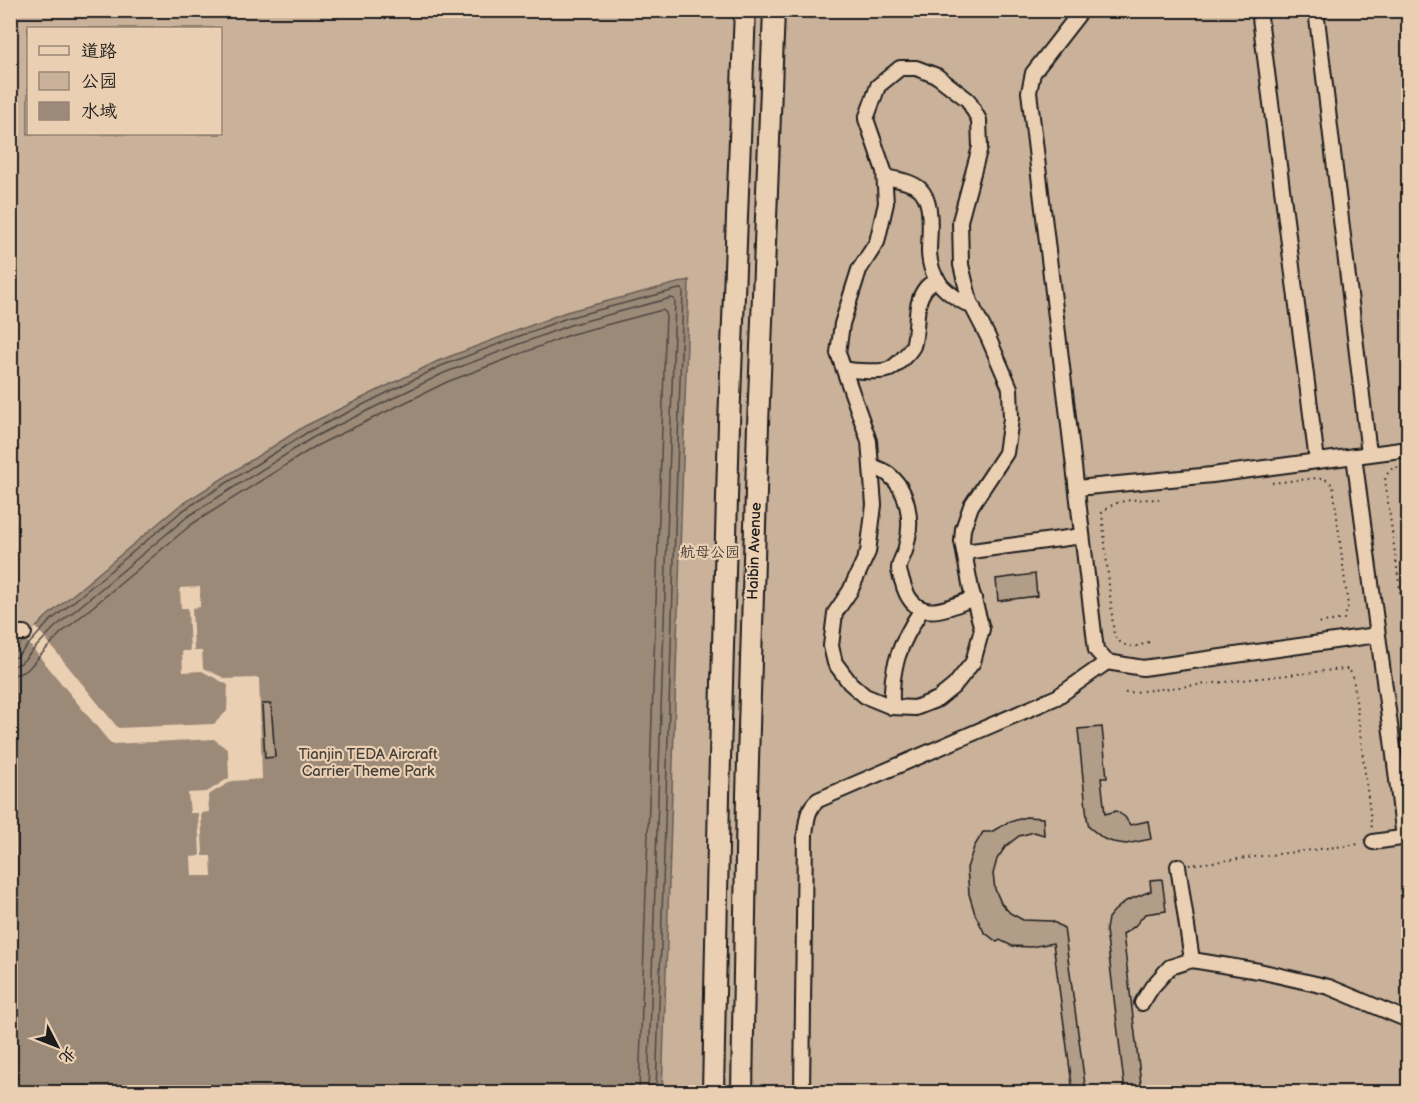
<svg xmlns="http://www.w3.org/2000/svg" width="1419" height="1103" viewBox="0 0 1419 1103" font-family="'Balsamiq Sans','LXGW WenKai TC',sans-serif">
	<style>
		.green { fill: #c9b19a; stroke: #72665b; stroke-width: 1.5; fill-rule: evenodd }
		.water { fill: #9c8a79; stroke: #695e54; stroke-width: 1.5 }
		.pier { fill: #ebcfb2 }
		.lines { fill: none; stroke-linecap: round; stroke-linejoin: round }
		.shore { stroke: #4f4841; stroke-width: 1.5 }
		.building { fill: #b29d89; stroke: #1c1c1c; stroke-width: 1.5 }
		.minor-casing { stroke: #1c1c1c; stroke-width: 18 }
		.highway-casing { stroke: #1c1c1c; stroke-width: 24 }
		.path { stroke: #1c1c1c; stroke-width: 2; stroke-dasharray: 1.5 4.5; stroke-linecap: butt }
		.minor { stroke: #ebcfb2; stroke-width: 14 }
		.highway { stroke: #ebcfb2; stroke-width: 20 }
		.labels { text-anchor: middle; stroke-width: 4.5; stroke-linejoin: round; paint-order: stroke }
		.street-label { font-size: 15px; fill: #1c1c1c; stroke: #ebcfb2 }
		.park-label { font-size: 15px; fill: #47413c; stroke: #ebcfb2 }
	</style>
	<rect width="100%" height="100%" fill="#ebcfb2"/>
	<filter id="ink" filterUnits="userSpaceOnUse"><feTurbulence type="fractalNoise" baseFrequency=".0167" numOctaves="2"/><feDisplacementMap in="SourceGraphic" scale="12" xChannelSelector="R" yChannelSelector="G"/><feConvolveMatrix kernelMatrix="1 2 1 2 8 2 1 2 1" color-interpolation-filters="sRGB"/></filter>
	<g filter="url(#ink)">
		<path class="green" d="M11 11H1408V1092H11ZM28 28H220V134H28Z"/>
		<polygon class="water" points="689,280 662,1092 11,1092 10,655 45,618 179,506 305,426 438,361 566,312"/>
		<polygon class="pier" points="200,587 200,607 192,608 194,651 202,651 203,668 226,679 259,678 262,779 232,781 208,795 209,812 201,813 203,856 211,856 212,876 192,876 191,857 200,856 198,813 190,813 188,793 207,792 229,778 228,750 214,739 111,744 25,639 36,627 118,728 214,724 227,711 228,685 202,671 183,672 182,651 190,651 188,608 181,608 180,588"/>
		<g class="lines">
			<g class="shore">
				<polyline points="10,658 17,657 49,622 182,511 308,432 441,366 567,318 679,289 682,289 683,292 656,1092"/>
				<polyline points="10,666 16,665 21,663 54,628 187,517 312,438 444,373 570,325 671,298 674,299 675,301 648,1092"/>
				<polyline points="10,675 18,674 27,670 60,634 192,524 316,446 447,382 572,334 662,310 664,311 666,313 639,1092"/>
			</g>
		</g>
		<g class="building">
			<polygon points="1035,574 1037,596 998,601 996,579"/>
			<polygon points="262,704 271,704 275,757 265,758"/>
			<polygon points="1102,727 1107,778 1101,778 1105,814 1116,811 1125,817 1130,825 1148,821 1151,839 1126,844 1113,842 1104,839 1089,827 1087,818 1078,729"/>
			<polygon points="1026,817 1043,818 1044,835 1034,832 1019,836 1006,846 997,859 993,874 995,889 1001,903 1010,913 1023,920 1052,921 1064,928 1086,1092 1073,1092 1053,943 1030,947 1012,946 1000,940 997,942 984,932 975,914 969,894 967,868 974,847 983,832 991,832 1007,823"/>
			<polygon points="1162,879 1166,911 1145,914 1134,927 1123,934 1142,1092 1125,1092 1106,930 1108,918 1114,911 1126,901 1151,891 1150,880"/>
		</g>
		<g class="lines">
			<defs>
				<g id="minor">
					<polyline points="1082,10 1033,73 1029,92 1096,650 1107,662 1143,668 1377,635"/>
					<polyline points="1259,10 1317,461"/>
					<polyline points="1316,10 1369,454"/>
					<path d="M885 177C895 179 911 181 920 189 925 194 928 203 929 210 931 227 929 237 929 252 930 282 948 295 973 307"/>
					<path d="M844 369C854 371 882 373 890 369 896 366 910 352 913 346 919 327 913 303 926 288 929 284 934 282 938 280"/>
					<polyline points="1354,456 1394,755 1404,838"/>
					<path d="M871 466C877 468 883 470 888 474 909 490 913 522 906 547 905 554 899 562 899 569 899 574 903 582 904 587 917 625 947 608 974 598"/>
					<polyline points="1077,488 1212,475 1408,449"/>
					<polyline points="964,552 962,541 963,529 971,506 1006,453 1011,419 1010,388 988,337 970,302 961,265 960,221 980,147 979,120 968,100 937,76 916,68 900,68 878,86 866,119 884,171 886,203 877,242 859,270 842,324 838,353 869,441 874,505 868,552 850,591 835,613 831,646 835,663 850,683 865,696 892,707 915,708 938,699 954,686 973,662 982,629 971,589 964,552 1082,536"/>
					<polyline points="10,633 24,633"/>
					<path d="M892 707C890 667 900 643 922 609"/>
					<polyline points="1373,842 1408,837"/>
					<polyline points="1178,866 1192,960 1259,971 1329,987 1408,1020"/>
					<polyline points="1142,1003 1152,987 1170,967 1192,960"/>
					<path d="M802 1092 805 834C807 820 807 809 818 800L1057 697 1107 662"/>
				</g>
				<g id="highway">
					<polyline points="713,1092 719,795 729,424 745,10"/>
					<polyline points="742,1092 747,795 758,425 774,10"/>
				</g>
			</defs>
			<use href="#minor" class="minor-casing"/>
			<use href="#highway" class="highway-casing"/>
			<g class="path">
				<path d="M1404 468C1393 465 1388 470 1385 480L1402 605 1406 608"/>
				<polyline points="1272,483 1317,478 1325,479 1333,485 1348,606 1344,619 1318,623"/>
				<path d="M1149 642C1134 648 1125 649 1114 636L1102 513C1116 497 1139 500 1159 499"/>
				<polyline points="1125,693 1333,670 1349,669 1353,677 1372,829"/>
				<polyline points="1189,865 1360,844"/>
			</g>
			<use href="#minor" class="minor"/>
			<use href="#highway" class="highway"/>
		</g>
	</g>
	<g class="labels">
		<g class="street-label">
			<text transform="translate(754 551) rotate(-88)" y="5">Haibin Avenue</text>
		</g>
		<g class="park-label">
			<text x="710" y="557">航母公园</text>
			<text x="368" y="759">Tianjin TEDA Aircraft<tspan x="368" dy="17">Carrier Theme Park</tspan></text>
		</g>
	</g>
	<rect width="1419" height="1103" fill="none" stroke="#ebcfb2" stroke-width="36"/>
	<rect x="18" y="18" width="1383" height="1067" fill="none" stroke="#1c1c1c" stroke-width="2" filter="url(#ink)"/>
	<rect x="27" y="27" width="195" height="108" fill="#ebcfb2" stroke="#988776" stroke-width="1.5"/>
	<rect x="39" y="46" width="30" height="9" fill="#ebcfb2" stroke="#988776" stroke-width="1.5"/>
	<text x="81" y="57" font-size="18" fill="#1c1c1c">道路</text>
	<rect x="39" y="72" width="30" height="18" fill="#c9b19a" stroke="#988776" stroke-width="1.5"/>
	<text x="81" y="87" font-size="18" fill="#1c1c1c">公园</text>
	<rect x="39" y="102" width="30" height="18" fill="#9c8a79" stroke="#988776" stroke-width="1.5"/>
	<text x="81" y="117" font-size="18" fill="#1c1c1c">水域</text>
	<g transform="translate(57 1046) rotate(132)" stroke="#ebcfb2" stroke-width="4.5" paint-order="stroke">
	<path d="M0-4.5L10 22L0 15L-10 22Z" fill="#1c1c1c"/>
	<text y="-9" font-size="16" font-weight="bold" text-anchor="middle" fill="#1c1c1c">北</text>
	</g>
</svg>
